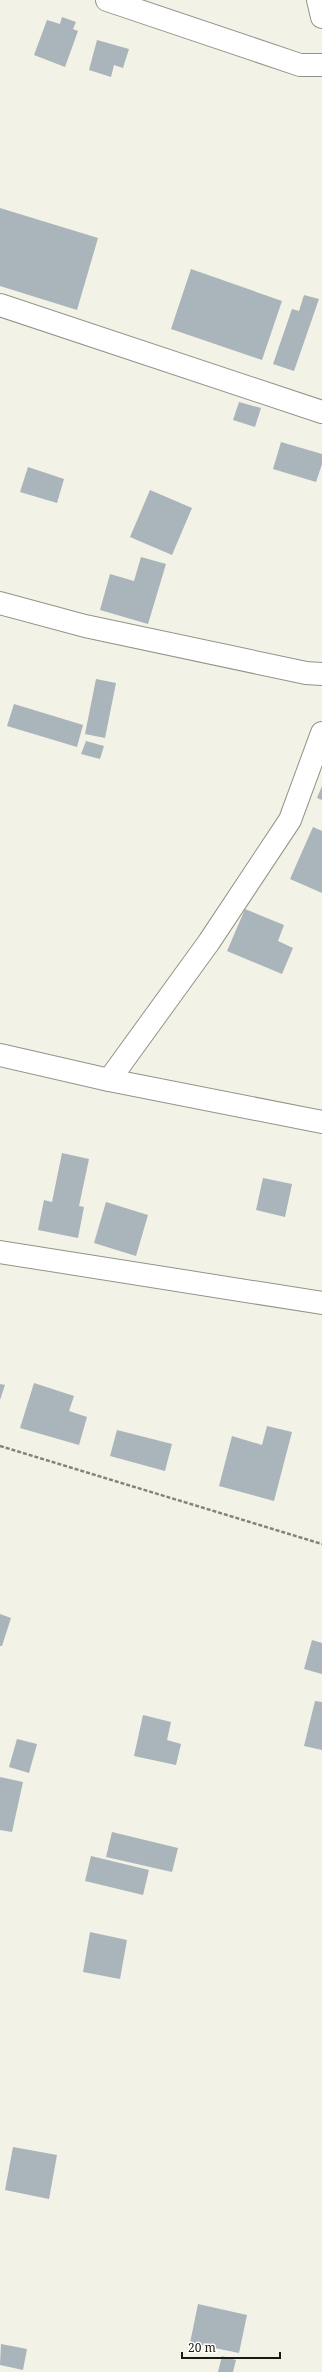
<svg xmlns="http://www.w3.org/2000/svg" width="322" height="2372" viewBox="0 0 322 2372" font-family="'Noto Serif',serif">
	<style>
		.building { fill: #a9b4bb }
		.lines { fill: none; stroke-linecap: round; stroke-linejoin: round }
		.minor-casing { stroke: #949389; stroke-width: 24 }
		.path { stroke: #84837b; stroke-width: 2.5; stroke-dasharray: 4 2; stroke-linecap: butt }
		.minor { stroke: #fff; stroke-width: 22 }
	</style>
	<rect width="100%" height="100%" fill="#f3f2e6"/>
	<g class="building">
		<polygon points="62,17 76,22 73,29 78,31 65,67 34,55 47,20 60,24"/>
		<polygon points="97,40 129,49 123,68 114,65 111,77 89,70"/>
		<polygon points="0,208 98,238 77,310 0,286"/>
		<polygon points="191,269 282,301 262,360 171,329"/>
		<polygon points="304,295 319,299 294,371 273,364 292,309 299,311"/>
		<polygon points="239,402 261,408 255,427 233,420"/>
		<polygon points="281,442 322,454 322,464 316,482 273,469"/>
		<polygon points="28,467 64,479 57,503 20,492"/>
		<polygon points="150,490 192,508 172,555 130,537"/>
		<polygon points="141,557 166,564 148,624 100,610 110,574 134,581"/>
		<polygon points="96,679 116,683 105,738 85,734"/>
		<polygon points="14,704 83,725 77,747 7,726"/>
		<polygon points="86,741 104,746 100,759 81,754"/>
		<polygon points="322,786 322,800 317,798"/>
		<polygon points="313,827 322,831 322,893 290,879"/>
		<polygon points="245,909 284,925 278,941 293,948 282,974 227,951"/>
		<polygon points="62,1153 89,1159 79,1206 84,1207 78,1238 38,1230 44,1200 52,1202"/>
		<polygon points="263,1178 292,1184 285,1217 256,1210"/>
		<polygon points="106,1202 148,1215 136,1256 94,1243"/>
		<polygon points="34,1383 74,1396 69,1411 87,1417 79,1445 20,1428"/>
		<polygon points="0,1384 5,1385 0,1400"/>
		<polygon points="267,1426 292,1432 274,1501 219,1486 232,1436 262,1445"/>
		<polygon points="117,1430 172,1444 165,1471 110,1456"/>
		<polygon points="0,1614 11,1618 2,1646 0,1646"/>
		<polygon points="312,1640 322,1643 322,1674 304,1669"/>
		<polygon points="315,1701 322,1702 322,1750 304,1746"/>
		<polygon points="143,1715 171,1722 167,1740 181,1744 176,1765 134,1756"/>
		<polygon points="17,1739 37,1744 29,1773 9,1767"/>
		<polygon points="0,1777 23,1782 12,1832 0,1830"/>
		<polygon points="112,1832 178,1848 172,1872 106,1857"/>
		<polygon points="91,1856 149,1870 143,1895 85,1881"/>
		<polygon points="90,1932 127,1940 120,1979 83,1972"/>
		<polygon points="13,2147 57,2155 49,2199 5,2190"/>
		<polygon points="198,2304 247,2315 239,2353 190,2343"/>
		<polygon points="1,2344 27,2349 23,2370 0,2365"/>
		<polygon points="222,2356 236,2360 233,2372 218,2372"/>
	</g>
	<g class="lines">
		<defs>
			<g id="minor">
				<polyline points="107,0 300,65 322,65"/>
				<polyline points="318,0 322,17"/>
				<polyline points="0,305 322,412"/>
				<polyline points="0,603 85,626 306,673 322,674"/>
				<polyline points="0,1055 109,1080 322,1122"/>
				<polyline points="109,1080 209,942 290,820 322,733"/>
				<polyline points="0,1252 322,1303"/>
			</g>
		</defs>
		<use href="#minor" class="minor-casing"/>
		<polyline class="path" points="0,1446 322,1544"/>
		<use href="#minor" class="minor"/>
	</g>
	<path d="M182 2352v6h98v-6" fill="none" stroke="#1a1915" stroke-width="2"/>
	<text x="188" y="2352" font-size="12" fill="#1a1915" stroke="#fffffa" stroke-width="3" paint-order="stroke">20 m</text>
</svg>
